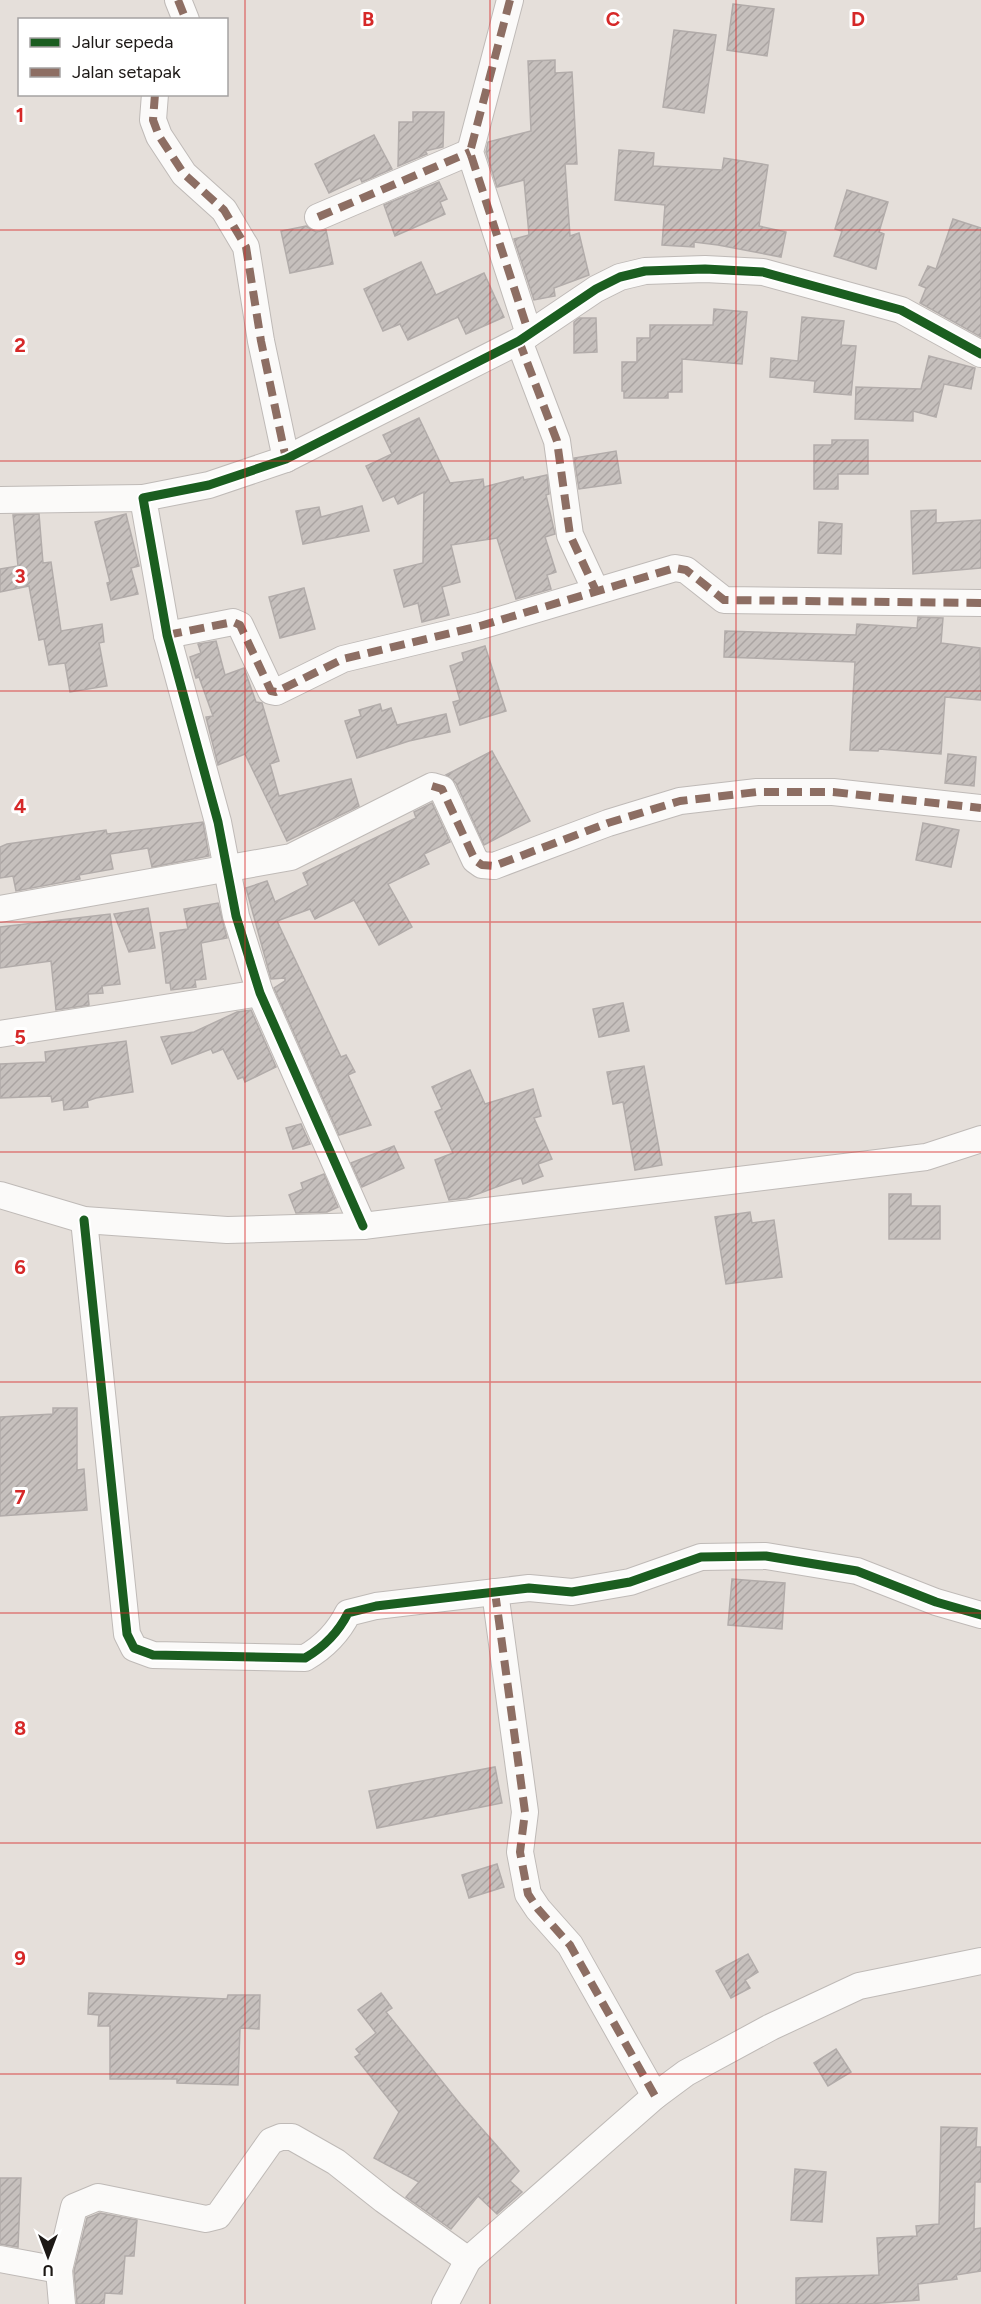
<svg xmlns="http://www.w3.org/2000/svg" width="981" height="2304" viewBox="0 0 981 2304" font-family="Figtree,sans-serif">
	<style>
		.building { fill: url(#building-hatch); stroke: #b2acaa; stroke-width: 1.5 }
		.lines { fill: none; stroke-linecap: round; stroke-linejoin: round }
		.minor-casing { stroke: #bfbab7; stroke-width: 28 }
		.minor { stroke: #fbfaf9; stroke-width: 26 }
		.quiet { stroke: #8d6e63; stroke-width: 8; stroke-dasharray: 15 8; stroke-linecap: butt }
		.cycleway-casing { stroke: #fff; stroke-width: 13 }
		.cycleway { stroke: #1b5e20; stroke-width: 9 }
		.grid { fill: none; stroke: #d62828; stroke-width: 1.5; stroke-opacity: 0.55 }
		.grid-label { font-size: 20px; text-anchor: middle; font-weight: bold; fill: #d62828; stroke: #fff; stroke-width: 6; stroke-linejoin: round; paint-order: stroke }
	</style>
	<defs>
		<pattern id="building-hatch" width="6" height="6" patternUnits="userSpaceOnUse" patternTransform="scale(1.5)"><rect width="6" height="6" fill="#c6c0bd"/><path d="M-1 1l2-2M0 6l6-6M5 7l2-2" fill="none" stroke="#aaa4a2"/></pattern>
	</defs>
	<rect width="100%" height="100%" fill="#e5dfda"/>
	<g class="building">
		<polygon points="733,4 774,9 767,56 727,50"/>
		<polygon points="674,30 716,35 704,113 663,107"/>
		<polygon points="555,60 555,73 572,72 577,164 565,164 570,236 579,233 589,275 554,288 555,296 534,300 514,239 529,235 524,180 497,187 486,152 488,142 531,131 528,61"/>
		<polygon points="413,112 444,112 443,147 425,151 427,154 398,166 399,122 413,122"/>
		<polygon points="374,135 392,169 362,182 360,178 329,193 315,164"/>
		<polygon points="619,150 654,153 653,166 722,170 724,158 768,165 759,226 786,232 781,257 718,245 694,242 694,247 662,245 665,205 615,200"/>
		<polygon points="439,182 447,199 440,202 445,214 395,236 384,205"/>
		<polygon points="847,190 888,202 879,232 884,234 876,269 834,256 842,231 835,229"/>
		<polygon points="953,219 981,228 981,337 920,303 926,288 919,285 928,266 936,269"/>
		<polygon points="306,226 316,232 326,230 333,264 290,273 281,231"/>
		<polygon points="421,262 436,295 484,273 504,317 466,334 458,317 408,340 400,324 383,331 364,289"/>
		<polygon points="714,309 747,312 742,364 682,359 682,392 668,392 668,398 624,398 624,391 622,391 622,362 637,362 637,338 650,338 650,325 713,325"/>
		<polygon points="802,317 844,321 841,345 856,346 851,395 814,392 815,381 770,377 771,358 798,361"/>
		<polygon points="579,318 596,318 597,352 574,353 574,322"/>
		<polygon points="929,356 975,368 971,389 944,384 936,417 913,411 913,421 855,419 856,387 921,389"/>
		<polygon points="419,418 450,483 483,479 484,487 523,477 524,480 547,475 549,494 546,495 555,534 545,537 556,572 547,575 551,589 516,599 497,538 451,545 460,582 442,587 449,615 422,622 418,603 404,607 394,570 423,563 424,492 398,504 394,496 383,501 366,466 392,454 383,435"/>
		<polygon points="832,440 868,440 868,474 838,474 838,489 814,489 814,445 832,445"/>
		<polygon points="616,451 621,483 579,489 574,458"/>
		<polygon points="362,506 369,531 303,544 296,511 319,507 321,517"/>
		<polygon points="936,510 936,523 981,520 981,568 913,574 911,511"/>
		<polygon points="39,514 43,563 51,562 61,631 102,624 104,642 99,643 107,686 70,692 65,663 49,665 44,639 39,640 29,586 0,592 0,569 18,566 13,515"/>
		<polygon points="126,514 139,566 131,568 138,594 111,600 107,583 110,582 95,522"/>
		<polygon points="819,522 842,524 841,554 818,553"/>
		<polygon points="304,588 315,629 280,638 269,597"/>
		<polygon points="918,617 943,618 941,643 980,648 981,700 945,697 941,754 879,749 878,751 850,750 855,662 724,657 725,631 856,635 857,624 917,628"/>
		<polygon points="216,641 225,675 244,668 256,702 262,703 279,761 270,764 279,796 351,779 359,806 287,841 245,754 218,765 206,717 213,716 199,677 196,678 190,657 201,653 198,644"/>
		<polygon points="485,646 506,711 460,725 453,702 460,700 450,666 464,661 462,653"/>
		<polygon points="380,704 382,711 391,708 397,725 446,714 450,732 409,741 357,758 345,721 361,716 359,710"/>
		<polygon points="492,751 530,821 484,845 456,783 446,775"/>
		<polygon points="948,754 976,757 974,786 945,783"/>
		<polygon points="432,803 450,842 424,854 429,864 388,884 412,927 379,945 354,900 315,919 310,909 277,921 341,1057 346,1055 355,1072 348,1075 371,1125 339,1135 274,988 285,981 285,978 271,979 246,888 267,881 275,902 308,885 303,873 416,818 414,812"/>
		<polygon points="203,822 209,856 152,867 148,848 110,854 113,869 79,875 80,879 16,891 13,876 0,878 0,847 7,844 106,830 107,834"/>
		<polygon points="923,823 959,830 951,867 916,860"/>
		<polygon points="218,903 227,938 201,943 206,979 195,980 196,987 171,990 170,983 166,983 160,933 188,929 184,909"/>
		<polygon points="148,908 155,948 129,952 114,914"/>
		<polygon points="110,914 120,984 102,986 103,993 88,994 89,1005 56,1010 51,961 0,968 0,927"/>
		<polygon points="623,1003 629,1031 599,1037 593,1009"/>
		<polygon points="251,1010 276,1067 245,1082 243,1077 238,1079 223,1049 213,1053 211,1049 172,1064 161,1037 194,1032 237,1012"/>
		<polygon points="126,1041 133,1092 96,1098 87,1101 88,1107 64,1110 63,1100 52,1102 51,1096 0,1098 0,1064 46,1062 45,1052"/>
		<polygon points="644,1066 662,1165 635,1170 623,1102 613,1104 607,1072"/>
		<polygon points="470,1070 485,1104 533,1089 541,1116 534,1118 552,1159 538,1164 543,1176 523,1184 521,1178 467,1198 449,1200 435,1160 453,1153 435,1112 442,1109 432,1087"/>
		<polygon points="301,1124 310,1144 293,1149 286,1128"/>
		<polygon points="394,1146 404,1168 362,1187 351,1163"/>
		<polygon points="324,1174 338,1207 327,1212 296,1213 289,1195 303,1189 301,1183"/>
		<polygon points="889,1194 911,1194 911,1206 940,1206 940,1239 889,1239"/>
		<polygon points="750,1212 752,1223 774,1220 782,1277 726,1284 715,1217"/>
		<polygon points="53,1408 77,1408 77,1470 84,1469 87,1510 0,1516 0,1417 53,1414"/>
		<polygon points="732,1579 785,1583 782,1629 728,1625"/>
		<polygon points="495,1767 502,1803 377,1828 369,1791"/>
		<polygon points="497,1864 504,1887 469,1898 462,1875"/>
		<polygon points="748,1954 758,1972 745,1980 750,1988 731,1998 716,1971"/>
		<polygon points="89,1993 227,1999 228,1995 260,1995 259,2029 240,2028 238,2085 177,2083 177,2079 110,2079 110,2026 98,2026 99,2015 88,2014"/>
		<polygon points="381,1993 392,2008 386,2012 461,2105 519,2171 510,2181 522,2192 497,2214 478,2196 451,2229 406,2197 419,2182 374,2158 399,2112 355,2057 360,2054 356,2049 376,2033 358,2010"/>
		<polygon points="836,2049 851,2072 828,2086 814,2063"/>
		<polygon points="941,2127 977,2128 976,2147 981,2147 981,2182 975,2182 974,2229 981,2228 981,2271 956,2275 957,2279 918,2284 919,2300 868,2304 796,2304 796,2278 879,2275 877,2238 917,2236 916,2226 939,2224"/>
		<polygon points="795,2169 826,2172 822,2222 791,2220"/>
		<polygon points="0,2178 21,2178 18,2247 0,2244"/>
		<polygon points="100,2213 137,2220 134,2256 125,2256 122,2294 105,2293 104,2304 77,2304 74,2271 87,2218"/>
	</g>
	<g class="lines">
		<defs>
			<g id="minor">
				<polyline points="178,0 186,20"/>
				<polyline points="510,0 470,152 529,334"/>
				<polyline points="155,94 153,120 159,136 184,174 224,210 246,247 261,341 286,459"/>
				<polyline points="318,217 470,152"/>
				<polyline points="519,341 557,441 570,535 596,591"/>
				<polyline points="0,500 143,498"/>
				<polyline points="167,635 233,622 240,625 271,691 276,692 343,659 480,626 675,568 686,570 724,600 981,603"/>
				<polyline points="0,909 291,857 432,786 442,789 475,860 482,865 494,866 608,823 680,801 757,792 833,792 981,808"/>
				<polyline points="0,1034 260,993"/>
				<polyline points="0,1195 84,1220 227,1230 363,1226 926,1157 981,1139"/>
				<path d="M84 1220 127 1634 134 1648 153 1655 305 1658C324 1647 338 1633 348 1613L376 1606 529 1588 572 1592 630 1582 701 1557 766 1556 857 1571 936 1602 981 1615"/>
				<polyline points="363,1226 260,993 236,916 218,822 167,635 143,498 209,485 286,459 519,341 596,289 620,277 645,271 705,269 763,272 901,310 981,354"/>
				<polyline points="495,1592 525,1812 520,1852 528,1894 538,1909 570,1945 655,2096"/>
				<polyline points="0,2259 59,2270"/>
				<polyline points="468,2260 655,2096 686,2073 771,2027 859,1986 981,1961"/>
				<polyline points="62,2304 59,2270 74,2207 98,2197 206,2219 218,2216 271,2141 281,2137 292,2137 336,2162 384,2200 468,2260 445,2304"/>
			</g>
		</defs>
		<use href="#minor" class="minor-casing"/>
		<use href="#minor" class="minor"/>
		<g class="quiet">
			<polyline points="178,0 186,20"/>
			<polyline points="510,0 470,152 529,334"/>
			<polyline points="155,94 153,120 159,136 184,174 224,210 246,247 261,341 286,459"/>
			<polyline points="318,217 470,152"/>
			<polyline points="519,341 557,441 570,535 596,591"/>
			<polyline points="167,635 233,622 240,625 271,691 276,692 343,659 480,626 675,568 686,570 724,600 981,603"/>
			<polyline points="432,786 442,789 475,860 482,865 494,866 608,823 680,801 757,792 833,792 981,808"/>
			<polyline points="495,1592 525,1812 520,1852 528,1894 538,1909 570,1945 655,2096"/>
		</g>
		<defs>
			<g id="cycleway">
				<path d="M84 1220 127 1634 134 1648 153 1655 305 1658C324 1647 338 1633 348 1613L376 1606 529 1588 572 1592 630 1582 701 1557 766 1556 857 1571 936 1602 981 1615"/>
				<polyline points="363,1226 260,993 236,916 218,822 167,635 143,498 209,485 286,459 519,341 596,289 620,277 645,271 705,269 763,272 901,310 981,354"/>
			</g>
		</defs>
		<use href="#cycleway" class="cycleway-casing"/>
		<use href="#cycleway" class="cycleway"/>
	</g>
	<path class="grid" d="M245 0V2304M490 0V2304M736 0V2304M0 230H981M0 461H981M0 691H981M0 922H981M0 1152H981M0 1382H981M0 1613H981M0 1843H981M0 2074H981"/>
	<g class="grid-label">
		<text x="368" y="26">B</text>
		<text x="613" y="26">C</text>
		<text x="858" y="26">D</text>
		<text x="20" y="122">1</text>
		<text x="20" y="352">2</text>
		<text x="20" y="583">3</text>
		<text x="20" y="813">4</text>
		<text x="20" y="1044">5</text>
		<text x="20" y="1274">6</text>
		<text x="20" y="1504">7</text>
		<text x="20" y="1735">8</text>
		<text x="20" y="1965">9</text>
	</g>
	<rect x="18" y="18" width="210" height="78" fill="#ffffff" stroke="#a5a3a2" stroke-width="1.5"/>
	<rect x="30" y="38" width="30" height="9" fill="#1b5e20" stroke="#a5a3a2" stroke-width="1.5"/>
	<text x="72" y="48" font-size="18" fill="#1d1916">Jalur sepeda</text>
	<rect x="30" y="68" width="30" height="9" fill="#8d6e63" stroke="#a5a3a2" stroke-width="1.5"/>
	<text x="72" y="78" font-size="18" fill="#1d1916">Jalan setapak</text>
	<g transform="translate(48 2256) rotate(180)" stroke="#ffffff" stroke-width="4.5" paint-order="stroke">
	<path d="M0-4.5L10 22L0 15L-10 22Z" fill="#1d1916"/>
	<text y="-9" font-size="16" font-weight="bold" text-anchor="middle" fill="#1d1916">U</text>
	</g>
</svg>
